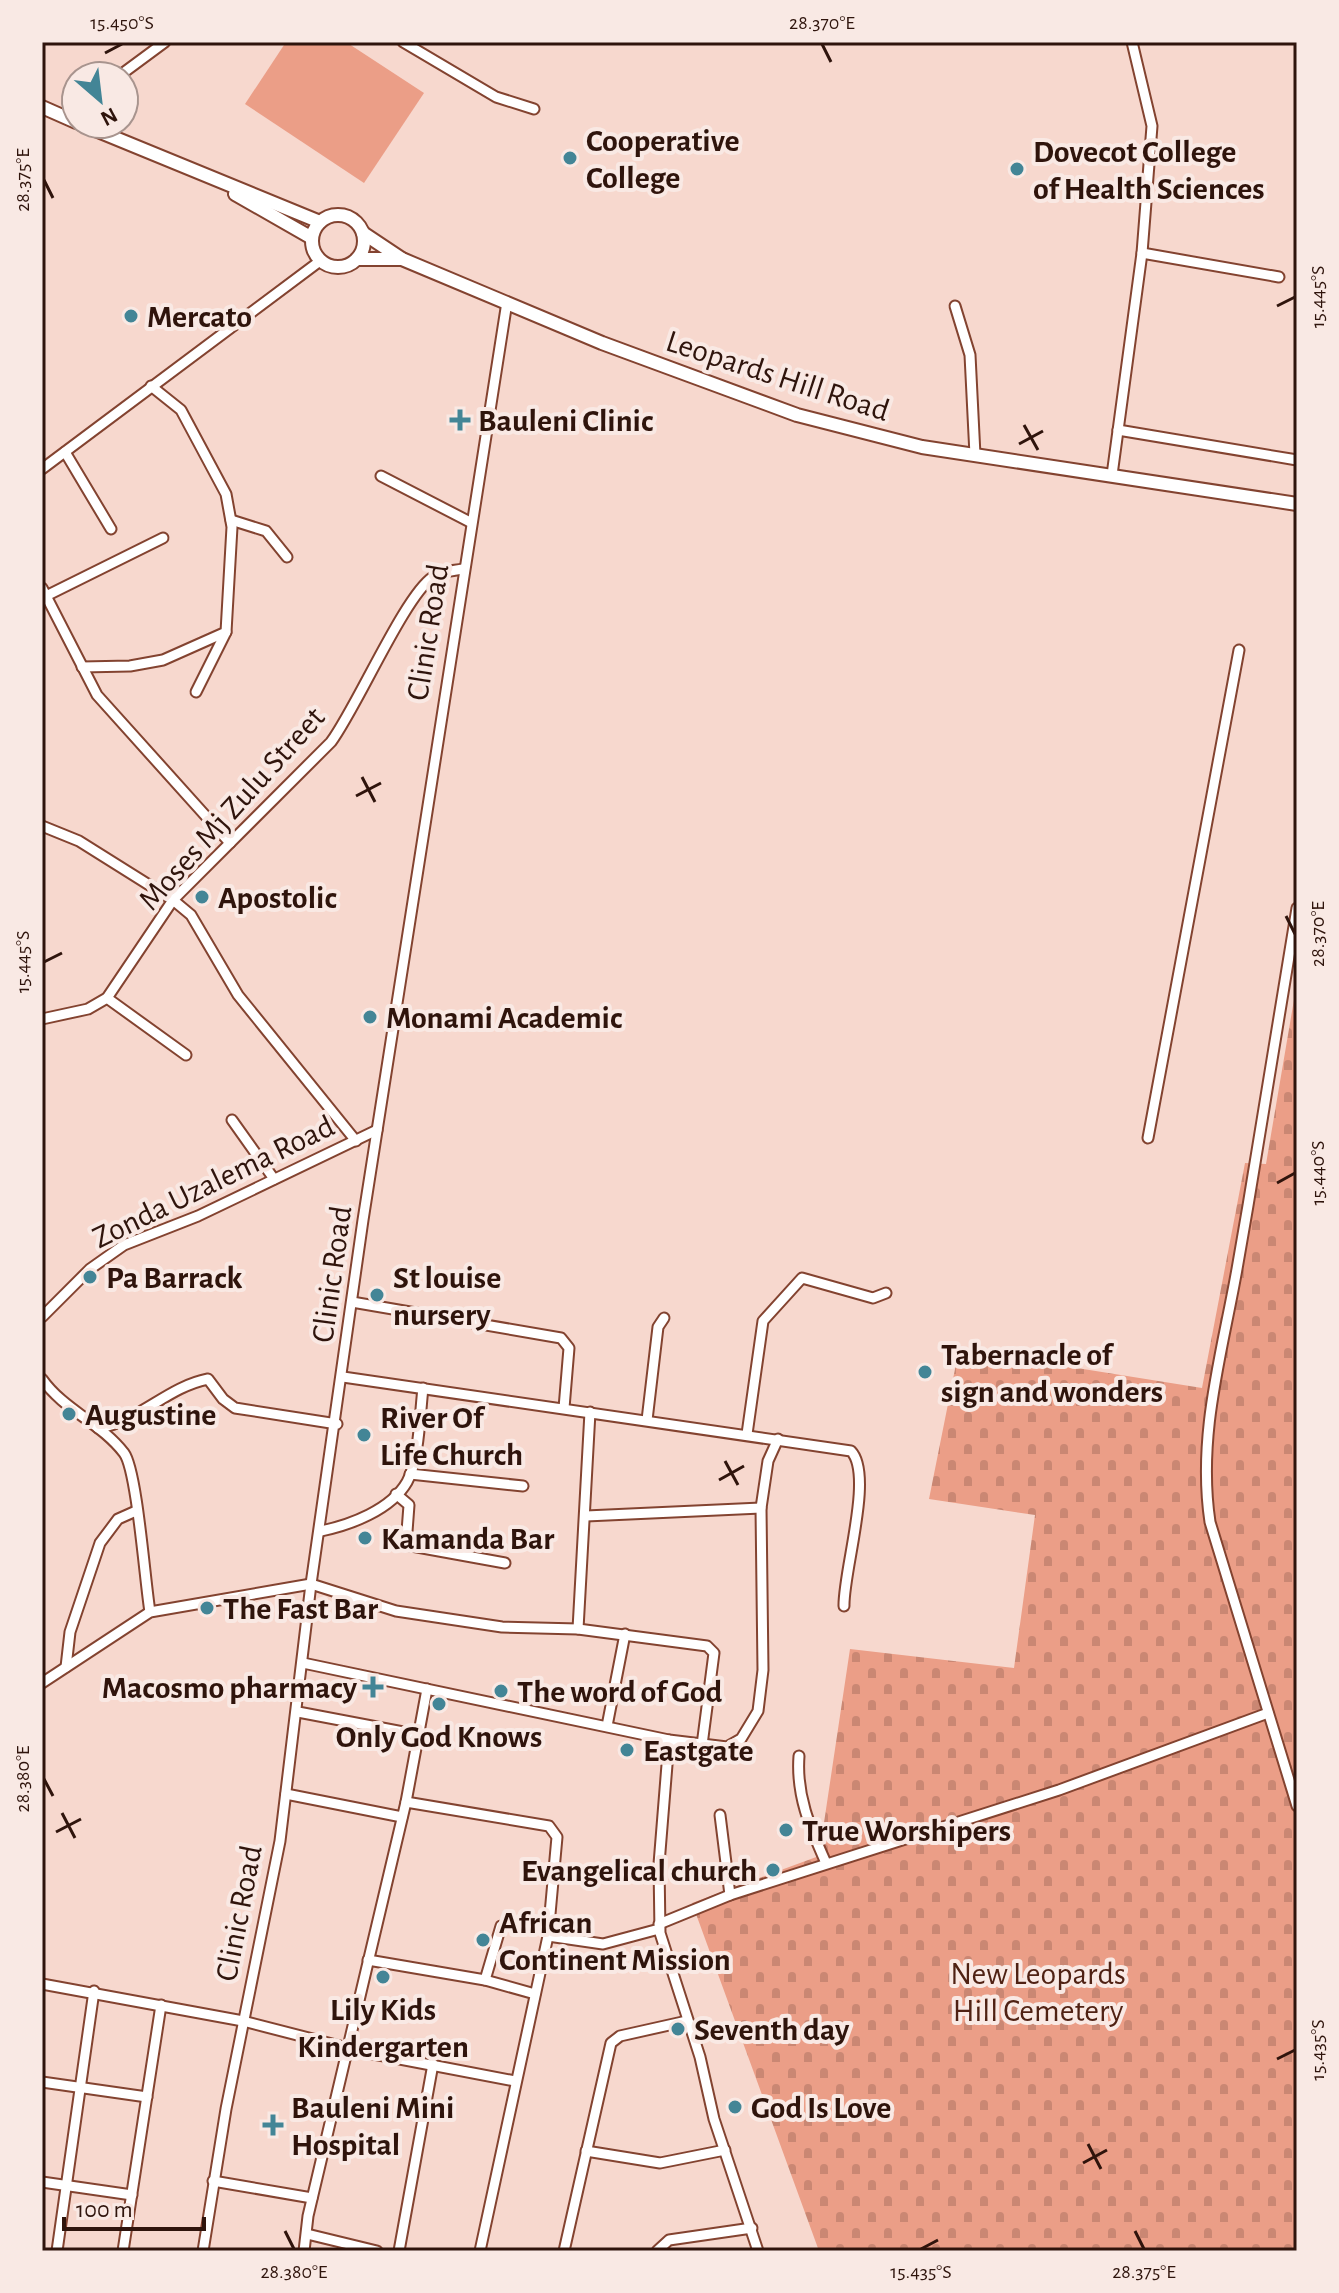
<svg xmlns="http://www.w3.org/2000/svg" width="1339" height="2293" viewBox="0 0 1339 2293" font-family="'Alegreya Sans',sans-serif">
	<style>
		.green { fill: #eb9e87 }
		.cemetery { fill: url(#cemetery-stones) }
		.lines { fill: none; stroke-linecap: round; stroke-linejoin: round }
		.minor-casing { stroke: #834330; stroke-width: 13 }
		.major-casing { stroke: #834330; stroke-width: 16 }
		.minor { stroke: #fff; stroke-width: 9 }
		.major { stroke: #fff; stroke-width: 12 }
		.ticks { fill: none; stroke: #2f140c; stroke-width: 3 }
		.poi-dot { fill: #438596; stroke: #f9e9e4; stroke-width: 3 }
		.labels { text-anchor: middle; stroke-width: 8; stroke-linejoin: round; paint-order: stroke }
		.poi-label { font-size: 32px; font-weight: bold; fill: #2f140c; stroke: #f9e9e4; text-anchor: start }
		.street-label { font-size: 32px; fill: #2f140c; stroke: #f9e9e4 }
		.park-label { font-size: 32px; fill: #4f2113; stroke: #f9e9e4 }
		.neatline { fill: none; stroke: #2f140c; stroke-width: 3 }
		.ticks-label { font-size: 20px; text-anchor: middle; fill: #2f140c }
	</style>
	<defs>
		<pattern id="cemetery-stones" width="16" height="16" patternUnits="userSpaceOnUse" patternTransform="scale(2)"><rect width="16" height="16" fill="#eb9e87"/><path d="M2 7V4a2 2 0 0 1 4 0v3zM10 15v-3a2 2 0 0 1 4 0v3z" fill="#ca8773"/></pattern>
	</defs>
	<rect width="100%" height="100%" fill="#f7d8ce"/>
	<polygon class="green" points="286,42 346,42 424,93 364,183 245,104"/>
	<polygon class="cemetery" points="1297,982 1297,2251 819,2251 692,1903 819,1856 850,1649 1014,1668 1035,1515 929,1499 959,1349 1202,1388 1245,1163 1266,1164"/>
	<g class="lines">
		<defs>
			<g id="minor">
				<polyline points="403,42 496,97 534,109"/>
				<polyline points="119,76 165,42"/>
				<polyline points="1142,253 1279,277"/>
				<polyline points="955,306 970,355 975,455"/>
				<polyline points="1118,430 1297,460"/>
				<polyline points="65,452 111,529"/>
				<polyline points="42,469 320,261"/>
				<polyline points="1112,475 1142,253 1152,126 1132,42"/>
				<polyline points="381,476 470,522"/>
				<polyline points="231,520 266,531 287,557"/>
				<polyline points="42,588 97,695 230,843"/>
				<polyline points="46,596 163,538"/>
				<polyline points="82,667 130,666 163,660 226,632 232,527 226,494 181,410 151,386"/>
				<polyline points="196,692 226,632"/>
				<polyline points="42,826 79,841 173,900 191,915 238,995 356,1141"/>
				<path d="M1297 908C1278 1029 1258 1149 1237 1269 1222 1354 1197 1435 1210 1522L1297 1806"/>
				<polyline points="107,998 186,1055"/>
				<path d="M42 1019 88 1009 107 998 173 900 331 742C357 707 405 595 433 577 441 571 453 571 463 569"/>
				<polyline points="232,1120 274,1179"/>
				<polyline points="1148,1138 1239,650"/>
				<polyline points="352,1302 561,1338 569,1348 564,1408"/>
				<polyline points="42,1317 90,1269 124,1245 198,1216 377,1130"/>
				<path d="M343 1377 851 1451C874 1475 843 1572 844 1606"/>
				<path d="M42 1379C64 1410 101 1423 124 1453 137 1470 145 1582 150 1612"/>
				<polyline points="647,1420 658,1327 664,1318"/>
				<path d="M98 1428C139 1422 167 1387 208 1379L223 1399 235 1408 337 1424"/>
				<polyline points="747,1434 763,1321 802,1278 873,1298 886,1293"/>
				<polyline points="410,1474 523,1486"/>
				<polyline points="396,1494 409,1505 406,1545 505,1563"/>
				<polyline points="586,1516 761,1508"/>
				<path d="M321 1531C350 1525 391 1510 407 1482 419 1461 420 1413 423 1388"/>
				<polyline points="578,1629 590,1412"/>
				<polyline points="303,1663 669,1740 727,1747 741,1739 758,1711 763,1670 761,1508 768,1461 778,1439"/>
				<polyline points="66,1667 70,1632 100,1543 118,1519 136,1511"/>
				<polyline points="42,1683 150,1612 311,1584 396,1611 502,1627 578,1629 707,1646 714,1653 702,1745"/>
				<polyline points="298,1712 419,1735"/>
				<polyline points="607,1726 625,1634"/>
				<polyline points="669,1740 659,1864 660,1933 700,2057 714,2119 758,2251"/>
				<path d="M799 1756C796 1796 810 1827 826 1863"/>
				<polyline points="286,1794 402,1817"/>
				<polyline points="406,1802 549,1826 557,1837 548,1936 480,2251"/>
				<polyline points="720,1815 730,1895"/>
				<polyline points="659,1924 730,1895 1059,1790 1268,1713"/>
				<polyline points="548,1936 603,1944 659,1929"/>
				<polyline points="368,1960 485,1980 535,1994"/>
				<polyline points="485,1980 501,1926"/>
				<polyline points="42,1984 243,2021 363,2052 515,2081"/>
				<polyline points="42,2082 147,2097"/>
				<polyline points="586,2151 660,2163 725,2150"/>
				<polyline points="213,2181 312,2198"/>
				<polyline points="42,2182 132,2195"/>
				<polyline points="307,2234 377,2251"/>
				<polyline points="57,2251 94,1991"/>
				<polyline points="123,2251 161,2005"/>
				<polyline points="203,2251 226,2109 280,1841 311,1584 363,1220 507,302"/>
				<polyline points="304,2251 308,2216 406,1802 427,1689"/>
				<polyline points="399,2251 433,2064"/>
				<polyline points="564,2251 611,2043 620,2036 687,2021"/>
				<polyline points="657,2251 669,2240 752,2228"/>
			</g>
			<g id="major">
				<polyline points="42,107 76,122"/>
				<polyline points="81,124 320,222"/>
				<polyline points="235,194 312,238"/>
				<circle cx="338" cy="241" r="26"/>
				<polyline points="363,233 402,259 602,343 797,415 922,447 1297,504"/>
				<polyline points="357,259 402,259"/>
			</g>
		</defs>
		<use href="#minor" class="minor-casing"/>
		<use href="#major" class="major-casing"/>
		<use href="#minor" class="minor"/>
		<use href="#major" class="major"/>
	</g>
	<path class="ticks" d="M822 44 831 62M105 53 122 44M44 180 53 198M1277 306 1295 297M1024 425 1038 450M1019 444 1043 431M362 777 375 802M356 796 381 783M1286 916 1295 934M44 962 62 953M1277 1183 1295 1173M725 1461 738 1485M719 1480 744 1466M44 1779 53 1796M62 1813 75 1838M56 1832 81 1819M1277 2059 1295 2050M1088 2144 1101 2169M1083 2163 1107 2150M285 2231 294 2249M1135 2231 1144 2249M921 2249 938 2240"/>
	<g class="poi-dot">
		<circle cx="570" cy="158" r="8"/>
		<circle cx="1017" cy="169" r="8"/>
		<circle cx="131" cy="316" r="8"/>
		<path d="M456 408h8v8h8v8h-8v8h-8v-8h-8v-8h8z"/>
		<circle cx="202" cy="897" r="8"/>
		<circle cx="370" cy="1017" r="8"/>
		<circle cx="90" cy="1277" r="8"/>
		<circle cx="377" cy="1295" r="8"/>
		<circle cx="925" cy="1372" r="8"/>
		<circle cx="69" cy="1414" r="8"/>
		<circle cx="364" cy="1435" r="8"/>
		<circle cx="365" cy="1538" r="8"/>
		<circle cx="207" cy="1608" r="8"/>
		<path d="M369 1675h8v8h8v8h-8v8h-8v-8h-8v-8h8z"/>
		<circle cx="501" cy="1691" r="8"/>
		<circle cx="439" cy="1704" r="8"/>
		<circle cx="627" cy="1750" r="8"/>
		<circle cx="786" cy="1830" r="8"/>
		<circle cx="773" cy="1870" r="8"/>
		<circle cx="483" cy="1940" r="8"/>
		<circle cx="383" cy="1977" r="8"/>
		<circle cx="678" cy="2029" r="8"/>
		<circle cx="735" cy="2107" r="8"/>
		<path d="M269 2113h8v8h8v8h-8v8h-8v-8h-8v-8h8z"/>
	</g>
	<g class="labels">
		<g class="poi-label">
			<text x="586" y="151">Cooperative<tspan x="586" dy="37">College</tspan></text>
			<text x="1033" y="162">Dovecot College<tspan x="1033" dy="37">of Health Sciences</tspan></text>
			<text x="147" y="327">Mercato</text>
			<text x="478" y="431">Bauleni Clinic</text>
			<text x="218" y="908">Apostolic</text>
			<text x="386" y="1028">Monami Academic</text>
			<text x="106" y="1288">Pa Barrack</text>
			<text x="393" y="1288">St louise<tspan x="393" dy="37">nursery</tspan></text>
			<text x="941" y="1365">Tabernacle of<tspan x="941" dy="37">sign and wonders</tspan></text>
			<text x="85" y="1425">Augustine</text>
			<text x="380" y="1428">River Of<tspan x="380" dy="37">Life Church</tspan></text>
			<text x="381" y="1549">Kamanda Bar</text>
			<text x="223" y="1619">The Fast Bar</text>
			<text x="357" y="1698" text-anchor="end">Macosmo pharmacy</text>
			<text x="517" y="1702">The word of God</text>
			<text x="439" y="1747" text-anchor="middle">Only God Knows</text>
			<text x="643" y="1761">Eastgate</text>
			<text x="802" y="1841">True Worshipers</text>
			<text x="757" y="1881" text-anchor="end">Evangelical church</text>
			<text x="499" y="1933">African<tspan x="499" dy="37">Continent Mission</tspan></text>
			<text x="383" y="2020" text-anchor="middle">Lily Kids<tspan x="383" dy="37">Kindergarten</tspan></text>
			<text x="694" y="2040">Seventh day</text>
			<text x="291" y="2118">Bauleni Mini<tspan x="291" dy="37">Hospital</tspan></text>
			<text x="751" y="2118">God Is Love</text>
		</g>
		<g class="street-label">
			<text transform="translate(778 375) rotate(18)" y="11">Leopards Hill Road</text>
			<text transform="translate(427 632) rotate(-81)" y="11">Clinic Road</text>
			<text transform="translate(231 808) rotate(-48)" y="11">Moses Mj Zulu Street</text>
			<text transform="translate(213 1181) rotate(-26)" y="11">Zonda Uzalema Road</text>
			<text transform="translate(331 1274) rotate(-82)" y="11">Clinic Road</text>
			<text transform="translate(238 1913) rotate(-79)" y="11">Clinic Road</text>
		</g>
		<g class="park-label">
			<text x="1038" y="1984">New Leopards<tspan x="1038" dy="37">Hill Cemetery</tspan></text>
		</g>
	</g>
	<rect width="1339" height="2293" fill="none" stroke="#f9e9e4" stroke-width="88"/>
	<g transform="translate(100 100) rotate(152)"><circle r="38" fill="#f9e9e4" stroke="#a8948e" stroke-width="2"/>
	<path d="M0-6L14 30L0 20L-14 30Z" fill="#438596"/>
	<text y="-12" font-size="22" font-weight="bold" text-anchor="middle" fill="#2f140c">N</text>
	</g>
	<path d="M64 2217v12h140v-12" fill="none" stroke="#2f140c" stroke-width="4"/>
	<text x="76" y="2217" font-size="24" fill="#2f140c" stroke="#f9e9e4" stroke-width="6" paint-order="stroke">100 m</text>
	<rect x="44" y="44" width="1251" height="2205" class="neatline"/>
	<g class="ticks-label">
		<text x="122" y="29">15.450°S</text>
		<text x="822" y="29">28.370°E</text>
		<text transform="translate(22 180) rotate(-90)" y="7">28.375°E</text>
		<text transform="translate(1317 297) rotate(-90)" y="7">15.445°S</text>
		<text transform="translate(1317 934) rotate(-90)" y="7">28.370°E</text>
		<text transform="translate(22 962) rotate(-90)" y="7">15.445°S</text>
		<text transform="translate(1317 1173) rotate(-90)" y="7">15.440°S</text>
		<text transform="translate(22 1779) rotate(-90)" y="7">28.380°E</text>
		<text transform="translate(1317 2050) rotate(-90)" y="7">15.435°S</text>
		<text x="294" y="2278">28.380°E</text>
		<text x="921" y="2278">15.435°S</text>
		<text x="1144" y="2278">28.375°E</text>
	</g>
</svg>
